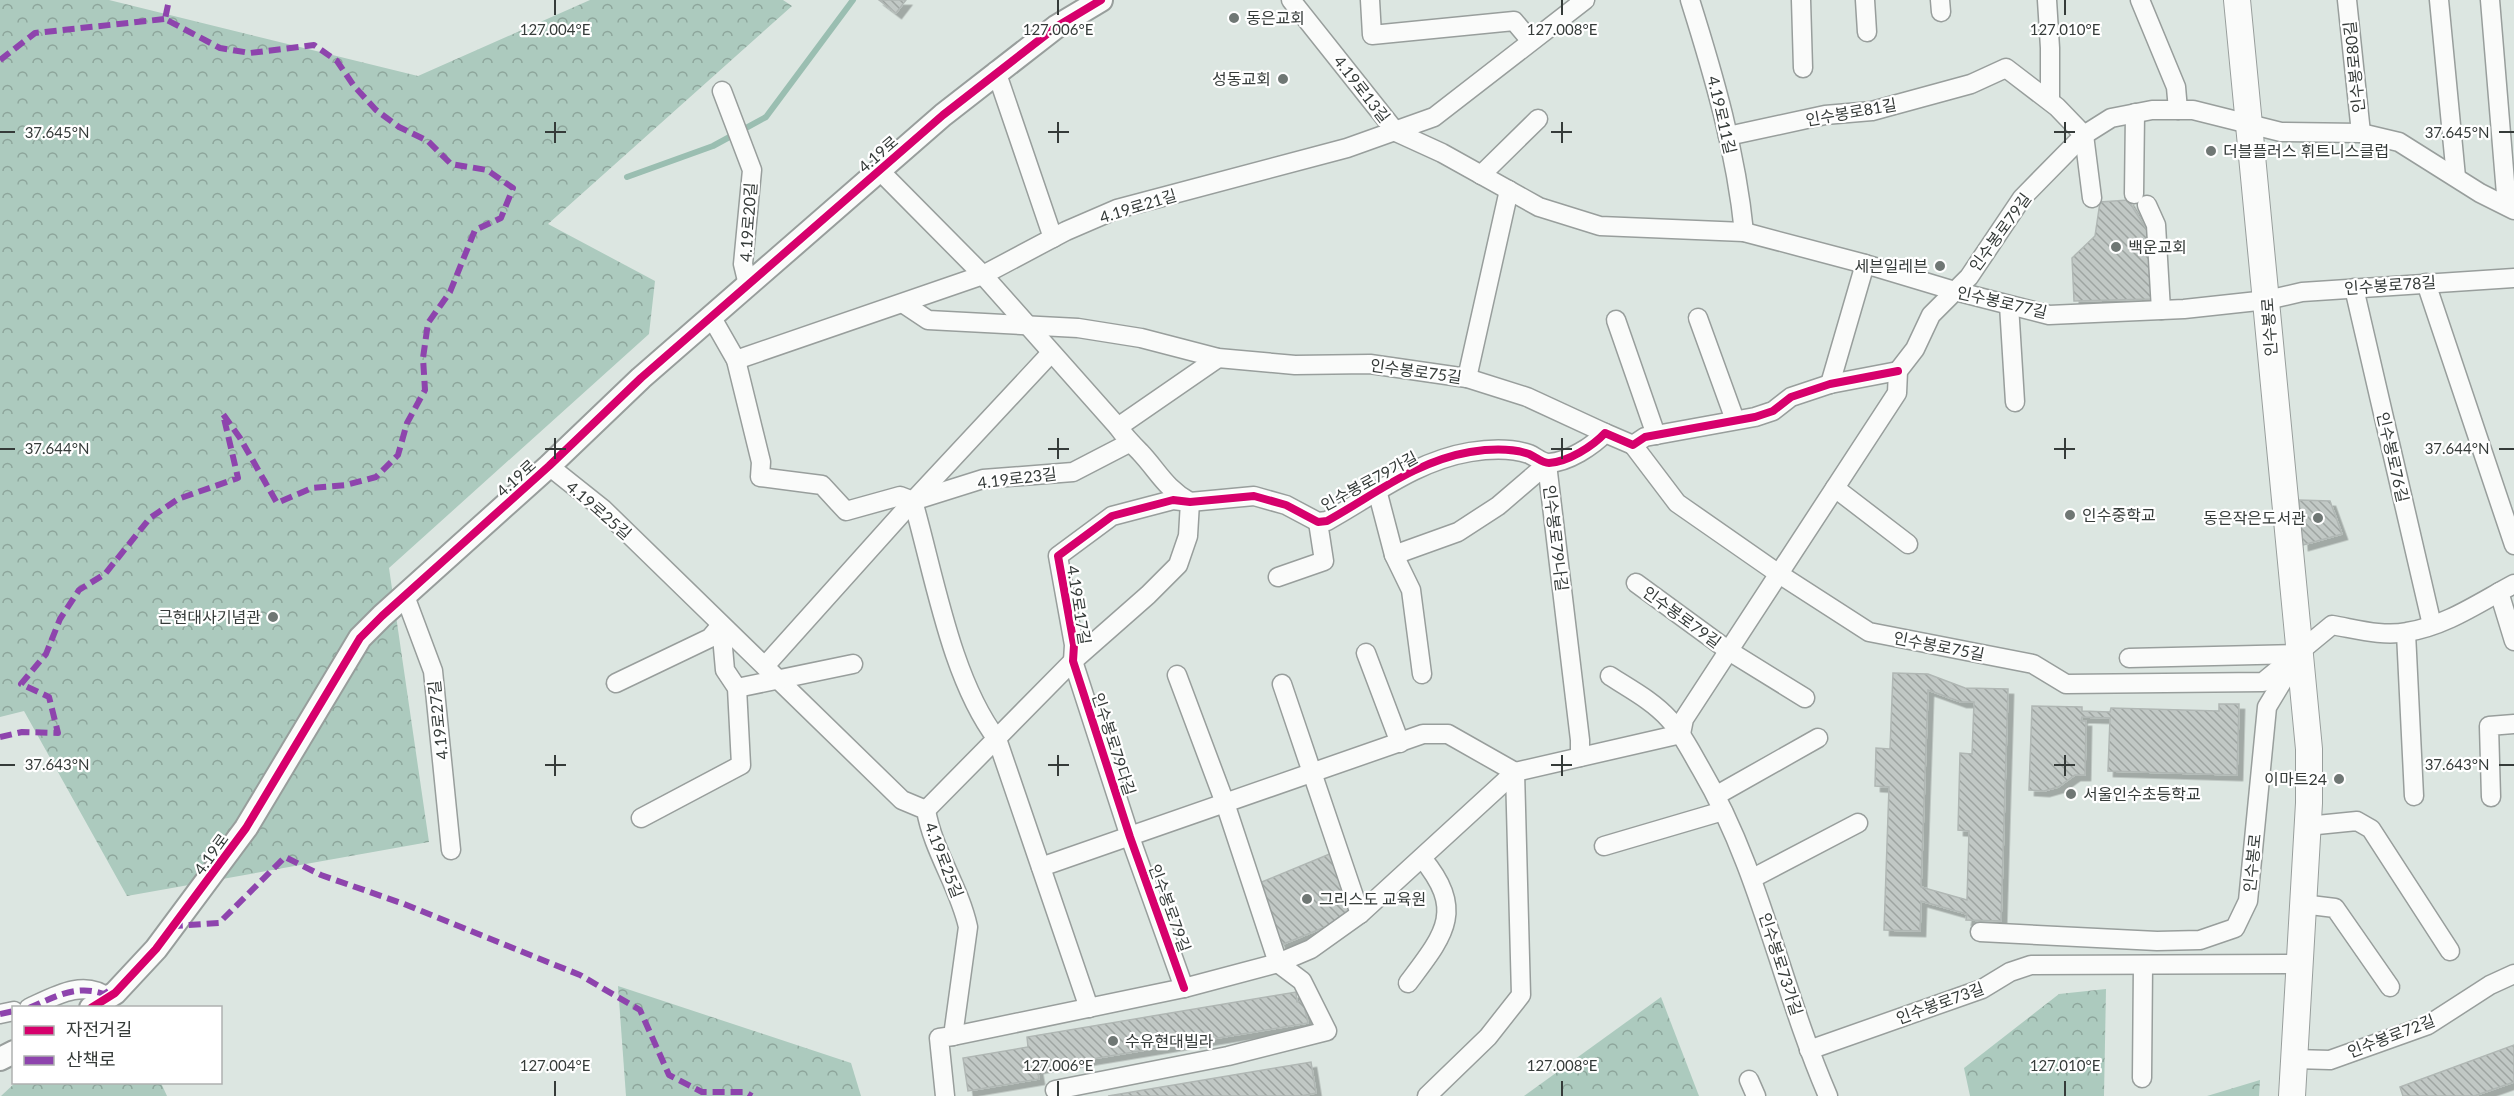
<svg xmlns="http://www.w3.org/2000/svg" width="2514" height="1096" viewBox="0 0 2514 1096" font-family="Lato,'Noto Sans KR',sans-serif">
	<style>
		.forest { fill: url(#forest-crowns) }
		.lines { fill: none; stroke-linecap: round; stroke-linejoin: round }
		.stream { stroke: #9abeb1; stroke-width: 6 }
		.building { fill: url(#building-back-hatch); stroke: #b0b7b4; stroke-width: 1.5; fill-rule: evenodd; filter: url(#shadow) }
		.minor-casing { stroke: #989e9c; stroke-width: 21 }
		.tertiary-casing { stroke: #989e9c; stroke-width: 26 }
		.secondary-casing { stroke: #989e9c; stroke-width: 28 }
		.minor { stroke: #fafbfa; stroke-width: 18 }
		.tertiary { stroke: #fafbfa; stroke-width: 22 }
		.secondary { stroke: #fafbfa; stroke-width: 26 }
		.quiet { stroke: #8e44ad; stroke-width: 6; stroke-dasharray: 12 6; stroke-linecap: butt }
		.cycleway-casing { stroke: #fff; stroke-width: 11 }
		.cycleway { stroke: #d6006c; stroke-width: 8 }
		.ticks { fill: none; stroke: #353b39; stroke-width: 2 }
		.poi-dot { fill: #6f7774; stroke: #fff; stroke-width: 2 }
		.labels { text-anchor: middle; stroke-width: 4.5; stroke-linejoin: round; paint-order: stroke }
		.poi-label { font-size: 16px; fill: #353b39; stroke: #fff; text-anchor: start }
		.street-label { font-size: 16px; fill: #353b39; stroke: #fff }
		.ticks-label { font-size: 15px; text-anchor: middle; fill: #353b39; stroke: #fff; stroke-width: 4.5; stroke-linejoin: round; paint-order: stroke }
	</style>
	<defs>
		<pattern id="forest-crowns" width="20" height="18" patternUnits="userSpaceOnUse" patternTransform="scale(1.5)"><rect width="20" height="18" fill="#accabe"/><path d="M2 6a3 3 0 1 1 6 0M12 15a3 3 0 1 1 6 0" fill="none" stroke="#8da59b"/></pattern>
		<pattern id="building-back-hatch" width="6" height="6" patternUnits="userSpaceOnUse" patternTransform="scale(1.5)"><rect width="6" height="6" fill="#c1c8c5"/><path d="M-1 5l2 2M0 0l6 6M5-1l2 2" fill="none" stroke="#9ea4a1"/></pattern>
		<filter id="shadow"><feDropShadow dx="5.5" dy="5.5" stdDeviation="0" flood-color="#0004"/></filter>
	</defs>
	<rect width="100%" height="100%" fill="#dce6e1"/>
	<g class="forest">
		<polygon points="0,0 109,0 418,76 590,0 783,0 792,6 548,224 655,281 649,334 389,568 429,842 127,896 24,711 0,717"/>
		<polygon points="618,986 851,1063 861,1096 626,1096"/>
		<polygon points="2106,989 2104,1096 1970,1096 1964,1068 2059,994"/>
		<polygon points="1661,997 1699,1096 1524,1096"/>
		<polygon points="2260,1080 2259,1096 2207,1096"/>
		<polygon points="16,1082 161,1083 167,1096 1,1096"/>
	</g>
	<g class="lines">
		<polyline class="stream" points="627,177 713,146 766,117 853,0"/>
	</g>
	<g class="building">
		<polygon points="879,0 906,0 896,13"/>
		<polygon points="2128,200 2147,230 2152,299 2074,301 2072,258 2095,236 2100,202"/>
		<polygon points="2299,500 2330,501 2342,534 2303,545"/>
		<path d="M1893 673 1928 674 1965 688 2008 689 2001 921 1966 920 1967 914 1921 901 1920 931 1884 930 1889 787 1875 786 1876 748 1890 749ZM1928 690 1961 702H1974L1972 754 1960 753 1958 830 1969 831 1967 900 1921 887Z"/>
		<polygon points="2219,704 2239,704 2237,775 2108,771 2110,718 2082,717 2081,721 2086,721 2085,775 2075,775 2058,787 2044,791 2029,790 2032,706 2082,707 2082,711 2110,712 2111,708 2219,711"/>
		<polygon points="1332,853 1357,914 1281,945 1257,884"/>
		<polygon points="1296,992 1297,1002 1303,1001 1308,1023 1037,1068 1039,1079 968,1091 963,1058 1028,1047 1027,1037"/>
		<polygon points="2514,1045 2514,1082 2474,1096 2403,1096 2400,1087"/>
		<polygon points="1311,1062 1316,1093 1301,1096 1108,1096"/>
	</g>
	<g class="lines">
		<defs>
			<g id="minor">
				<polyline points="1291,0 1396,132 1442,153 1539,207 1600,226 1744,232 1865,264 1955,291 2049,315 2184,309 2267,300 2302,292 2514,278"/>
				<polyline points="1370,0 1372,35 1514,21 1530,40"/>
				<path d="M1690 0C1714 76 1736 152 1744 232"/>
				<polyline points="1801,0 1803,68"/>
				<polyline points="1865,0 1867,32"/>
				<polyline points="1940,0 1941,12"/>
				<polyline points="2047,0 2050,48 2050,101"/>
				<polyline points="2140,0 2176,87 2178,110"/>
				<polyline points="2347,0 2361,133"/>
				<polyline points="2439,0 2456,177"/>
				<polyline points="2490,0 2507,206"/>
				<polyline points="996,71 1053,238"/>
				<polyline points="722,91 752,170 743,264 748,285"/>
				<polyline points="1728,136 1825,115 1872,111 1971,84 2006,68 2057,107 2084,135 2092,198"/>
				<path d="M879 170 983 275 1118 427C1125 437 1131 443 1140 452 1158 471 1165 488 1190 502L1188 536 1178 565 1148 595 1073 661 926 810"/>
				<polyline points="1481,175 1538,119"/>
				<polyline points="2134,194 2135,113"/>
				<polyline points="2147,205 2156,225 2161,310"/>
				<polyline points="2426,283 2514,545"/>
				<polyline points="2354,288 2432,625"/>
				<polyline points="904,304 928,320 1078,328 1141,338 1218,358 1295,365 1370,364 1467,378 1527,397 1605,433"/>
				<polyline points="2009,305 2015,402"/>
				<polyline points="712,318 736,360 761,462 760,477 822,485 846,511 900,496 913,501 983,479 1073,472 1129,443"/>
				<polyline points="1698,318 1735,420"/>
				<polyline points="1616,320 1656,435"/>
				<polyline points="736,360 983,275 1066,231 1117,209 1347,148 1434,117 1585,0"/>
				<polyline points="1467,378 1509,190"/>
				<polyline points="1830,384 1865,264"/>
				<polyline points="1118,427 1218,358"/>
				<path d="M1633 445 1677 503 1779 574 1869 632 2033 664 2066 684 2263 682 2332 625C2356 629 2383 637 2407 632 2446 626 2480 602 2514 584"/>
				<polyline points="1547,464 1580,740 1580,757"/>
				<path d="M549 466 603 509 902 800 926 810C933 851 959 886 968 927L953 1036 939 1038 945 1096"/>
				<polyline points="1835,488 1908,544"/>
				<polyline points="1377,490 1394,555 1411,590 1422,674"/>
				<path d="M913 501C934 574 951 679 997 739L1089 1008"/>
				<polyline points="1394,555 1458,532 1498,506 1547,464"/>
				<polyline points="1278,577 1324,561 1318,522"/>
				<polyline points="1636,583 1729,651 1805,698"/>
				<polyline points="2499,592 2514,641"/>
				<polyline points="405,596 433,671 451,850"/>
				<polyline points="2406,633 2414,796"/>
				<polyline points="1366,653 1400,743"/>
				<polyline points="2129,658 2299,654"/>
				<polyline points="765,666 913,501 1051,353"/>
				<path d="M1610 676C1630 689 1653 701 1669 719 1682 733 1691 752 1701 769 1761 871 1781 988 1828 1096"/>
				<polyline points="616,683 710,638 721,625"/>
				<polyline points="1282,684 1360,914"/>
				<polyline points="737,688 853,664"/>
				<polyline points="1681,734 1684,719 1897,393 1898,371 1915,349 1931,315 1969,277 2022,198 2084,135 2111,118 2152,110 2193,110 2281,132 2361,133 2399,142 2480,193 2514,210"/>
				<polyline points="1717,795 1818,738"/>
				<polyline points="2491,797 2489,726 2514,724"/>
				<polyline points="641,818 741,765 737,688 725,670 721,625"/>
				<polyline points="2307,826 2357,821 2371,829 2450,951"/>
				<polyline points="1604,846 1723,811"/>
				<polyline points="1041,867 1423,734 1448,734 1515,772 1521,995 1488,1037 1427,1096"/>
				<polyline points="1753,878 1858,823"/>
				<polyline points="2302,904 2335,908 2390,987"/>
				<polyline points="1980,932 2157,941 2200,940 2235,928 2248,901 2267,707 2293,664"/>
				<path d="M1408 983C1444 935 1466 911 1422 858"/>
				<path d="M1184 988 1130 837 1073 661 1074 645 1058 556 1112 516 1173 500 1190 502 1254 496 1286 505 1318 522 1327 521C1374 495 1416 461 1470 452 1489 449 1511 448 1529 454 1536 457 1542 463 1549 463 1568 462 1593 446 1605 433L1633 445 1645 437 1755 417 1773 411 1791 397 1830 384 1898 371"/>
				<path d="M29 1008C53 997 84 978 108 998"/>
				<polyline points="0,1014 14,1011"/>
				<polyline points="953,1036 1184,988 1278,963 1311,949 1360,914 1515,772 1681,734"/>
				<polyline points="1809,1050 1982,989 2010,972 2031,965 2298,964"/>
				<polyline points="2294,1059 2330,1060 2428,1025 2490,985 2514,974"/>
				<polyline points="2142,1078 2143,965"/>
				<polyline points="1749,1080 1756,1096"/>
				<polyline points="1055,1090 1228,1056 1327,1031 1302,981 1278,963 1225,803 1177,675"/>
			</g>
			<g id="tertiary">
				<polyline points="91,1008 115,993 156,949 246,828 360,638 382,616 549,466 641,378 943,115 1056,27 1101,0"/>
				<polyline points="0,1059 14,1052"/>
			</g>
			<polyline id="secondary" points="2237,0 2309,749 2309,803 2292,1096"/>
		</defs>
		<use href="#minor" class="minor-casing"/>
		<use href="#tertiary" class="tertiary-casing"/>
		<use href="#secondary" class="secondary-casing"/>
		<use href="#minor" class="minor"/>
		<use href="#tertiary" class="tertiary"/>
		<use href="#secondary" class="secondary"/>
		<g class="quiet">
			<polyline points="0,60 35,33 165,19"/>
			<polyline points="0,737 22,732 58,733 49,697 21,684 46,654 60,619 79,590 105,574 150,518 178,499 238,478 223,414 240,438 277,503 312,488 346,485 376,477 398,455 407,423 425,390 423,358 428,323 450,292 475,230 501,218 513,188 487,170 451,164 428,141 399,127 376,110 354,86 337,61 314,45 250,53 220,48 165,19 169,0"/>
			<polyline points="172,929 175,926 219,923 285,857 321,875 404,904 580,975 640,1010 669,1075 702,1092 745,1092 752,1096"/>
			<path d="M29 1008C55 997 76 984 104 994L110 990"/>
			<polyline points="0,1014 14,1011"/>
		</g>
		<defs>
			<g id="cycleway">
				<path d="M1184 988 1130 837 1073 661 1074 645 1058 556 1112 516 1173 500 1190 502 1254 496 1286 505 1318 522 1327 521C1374 495 1416 461 1470 452 1489 449 1511 448 1529 454 1536 457 1542 463 1549 463 1568 462 1593 446 1605 433L1633 445 1645 437 1755 417 1773 411 1791 397 1830 384 1898 371"/>
				<polyline points="91,1008 115,993 156,949 246,828 360,638 382,616 549,466 641,378 943,115 1056,27 1101,0"/>
			</g>
		</defs>
		<use href="#cycleway" class="cycleway-casing"/>
		<use href="#cycleway" class="cycleway"/>
	</g>
	<path class="ticks" d="M555 0V15M1058 0V15M1562 0V15M2065 0V15M555 122V143M1058 122V143M1562 122V143M2065 122V143M0 132H15M545 132H566M1048 132H1069M1551 132H1572M2054 132H2075M2499 132H2514M555 438V459M1058 438V459M1562 438V459M2065 438V459M0 449H15M545 449H566M1048 449H1069M1551 449H1572M2054 449H2075M2499 449H2514M555 755V776M1058 755V776M1562 755V776M2065 755V776M0 765H15M545 765H566M1048 765H1069M1551 765H1572M2054 765H2075M2499 765H2514M555 1081V1096M1058 1081V1096M1562 1081V1096M2065 1081V1096"/>
	<g class="poi-dot">
		<circle cx="1234" cy="18" r="6"/>
		<circle cx="1283" cy="79" r="6"/>
		<circle cx="2211" cy="151" r="6"/>
		<circle cx="2116" cy="247" r="6"/>
		<circle cx="1940" cy="266" r="6"/>
		<circle cx="2070" cy="515" r="6"/>
		<circle cx="2318" cy="518" r="6"/>
		<circle cx="273" cy="617" r="6"/>
		<circle cx="2339" cy="779" r="6"/>
		<circle cx="2071" cy="794" r="6"/>
		<circle cx="1307" cy="899" r="6"/>
		<circle cx="1113" cy="1041" r="6"/>
	</g>
	<g class="labels">
		<g class="poi-label">
			<text x="1246" y="24">동은교회</text>
			<text x="1271" y="85" text-anchor="end">성동교회</text>
			<text x="2223" y="157">더블플러스 휘트니스클럽</text>
			<text x="2128" y="253">백운교회</text>
			<text x="1928" y="272" text-anchor="end">세븐일레븐</text>
			<text x="2082" y="521">인수중학교</text>
			<text x="2306" y="524" text-anchor="end">동은작은도서관</text>
			<text x="261" y="623" text-anchor="end">근현대사기념관</text>
			<text x="2327" y="785" text-anchor="end">이마트24</text>
			<text x="2083" y="800">서울인수초등학교</text>
			<text x="1319" y="905">그리스도 교육원</text>
			<text x="1125" y="1047">수유현대빌라</text>
		</g>
		<g class="street-label">
			<text transform="translate(2354 67) rotate(-96)" y="6">인수봉로80길</text>
			<text transform="translate(1362 89) rotate(52)" y="6">4.19로13길</text>
			<text transform="translate(1851 112) rotate(-10)" y="6">인수봉로81길</text>
			<text transform="translate(1722 115) rotate(77)" y="6">4.19로11길</text>
			<text transform="translate(878 154) rotate(-41)" y="6">4.19로</text>
			<text transform="translate(1138 206) rotate(-17)" y="6">4.19로21길</text>
			<text transform="translate(748 222) rotate(-86)" y="6">4.19로20길</text>
			<text transform="translate(2000 232) rotate(-54)" y="6">인수봉로79길</text>
			<text transform="translate(2390 285) rotate(-4)" y="6">인수봉로78길</text>
			<text transform="translate(2002 302) rotate(13)" y="6">인수봉로77길</text>
			<text transform="translate(2269 327) rotate(-94)" y="6">인수봉로</text>
			<text transform="translate(1416 371) rotate(8)" y="6">인수봉로75길</text>
			<text transform="translate(2393 457) rotate(77)" y="6">인수봉로76길</text>
			<text transform="translate(516 478) rotate(-42)" y="6">4.19로</text>
			<text transform="translate(1017 478) rotate(-7)" y="6">4.19로23길</text>
			<text transform="translate(1369 481) rotate(-28)" y="6">인수봉로79가길</text>
			<text transform="translate(599 510) rotate(41)" y="6">4.19로25길</text>
			<text transform="translate(1556 538) rotate(83)" y="6">인수봉로79나길</text>
			<text transform="translate(1079 605) rotate(81)" y="6">4.19로17길</text>
			<text transform="translate(1682 617) rotate(36)" y="6">인수봉로79길</text>
			<text transform="translate(1939 646) rotate(11)" y="6">인수봉로75길</text>
			<text transform="translate(438 720) rotate(-96)" y="6">4.19로27길</text>
			<text transform="translate(1114 744) rotate(72)" y="6">인수봉로79다길</text>
			<text transform="translate(211 854) rotate(-54)" y="6">4.19로</text>
			<text transform="translate(944 860) rotate(69)" y="6">4.19로25길</text>
			<text transform="translate(2252 863) rotate(-84)" y="6">인수봉로</text>
			<text transform="translate(1170 908) rotate(70)" y="6">인수봉로79길</text>
			<text transform="translate(1781 964) rotate(72)" y="6">인수봉로73가길</text>
			<text transform="translate(1940 1003) rotate(-20)" y="6">인수봉로73길</text>
			<text transform="translate(2391 1036) rotate(-21)" y="6">인수봉로72길</text>
		</g>
	</g>
	<g class="ticks-label">
		<text x="555" y="35">127.004°E</text>
		<text x="1058" y="35">127.006°E</text>
		<text x="1562" y="35">127.008°E</text>
		<text x="2065" y="35">127.010°E</text>
		<text x="57" y="138">37.645°N</text>
		<text x="2457" y="138">37.645°N</text>
		<text x="57" y="454">37.644°N</text>
		<text x="2457" y="454">37.644°N</text>
		<text x="57" y="770">37.643°N</text>
		<text x="2457" y="770">37.643°N</text>
		<text x="555" y="1071">127.004°E</text>
		<text x="1058" y="1071">127.006°E</text>
		<text x="1562" y="1071">127.008°E</text>
		<text x="2065" y="1071">127.010°E</text>
	</g>
	<rect x="12" y="1006" width="210" height="78" fill="#ffffff" stroke="#aeb1b0" stroke-width="1.5"/>
	<rect x="24" y="1026" width="30" height="9" fill="#d6006c" stroke="#aeb1b0" stroke-width="1.5"/>
	<text x="66" y="1036" font-size="18" fill="#353b39">자전거길</text>
	<rect x="24" y="1056" width="30" height="9" fill="#8e44ad" stroke="#aeb1b0" stroke-width="1.5"/>
	<text x="66" y="1066" font-size="18" fill="#353b39">산책로</text>
</svg>
